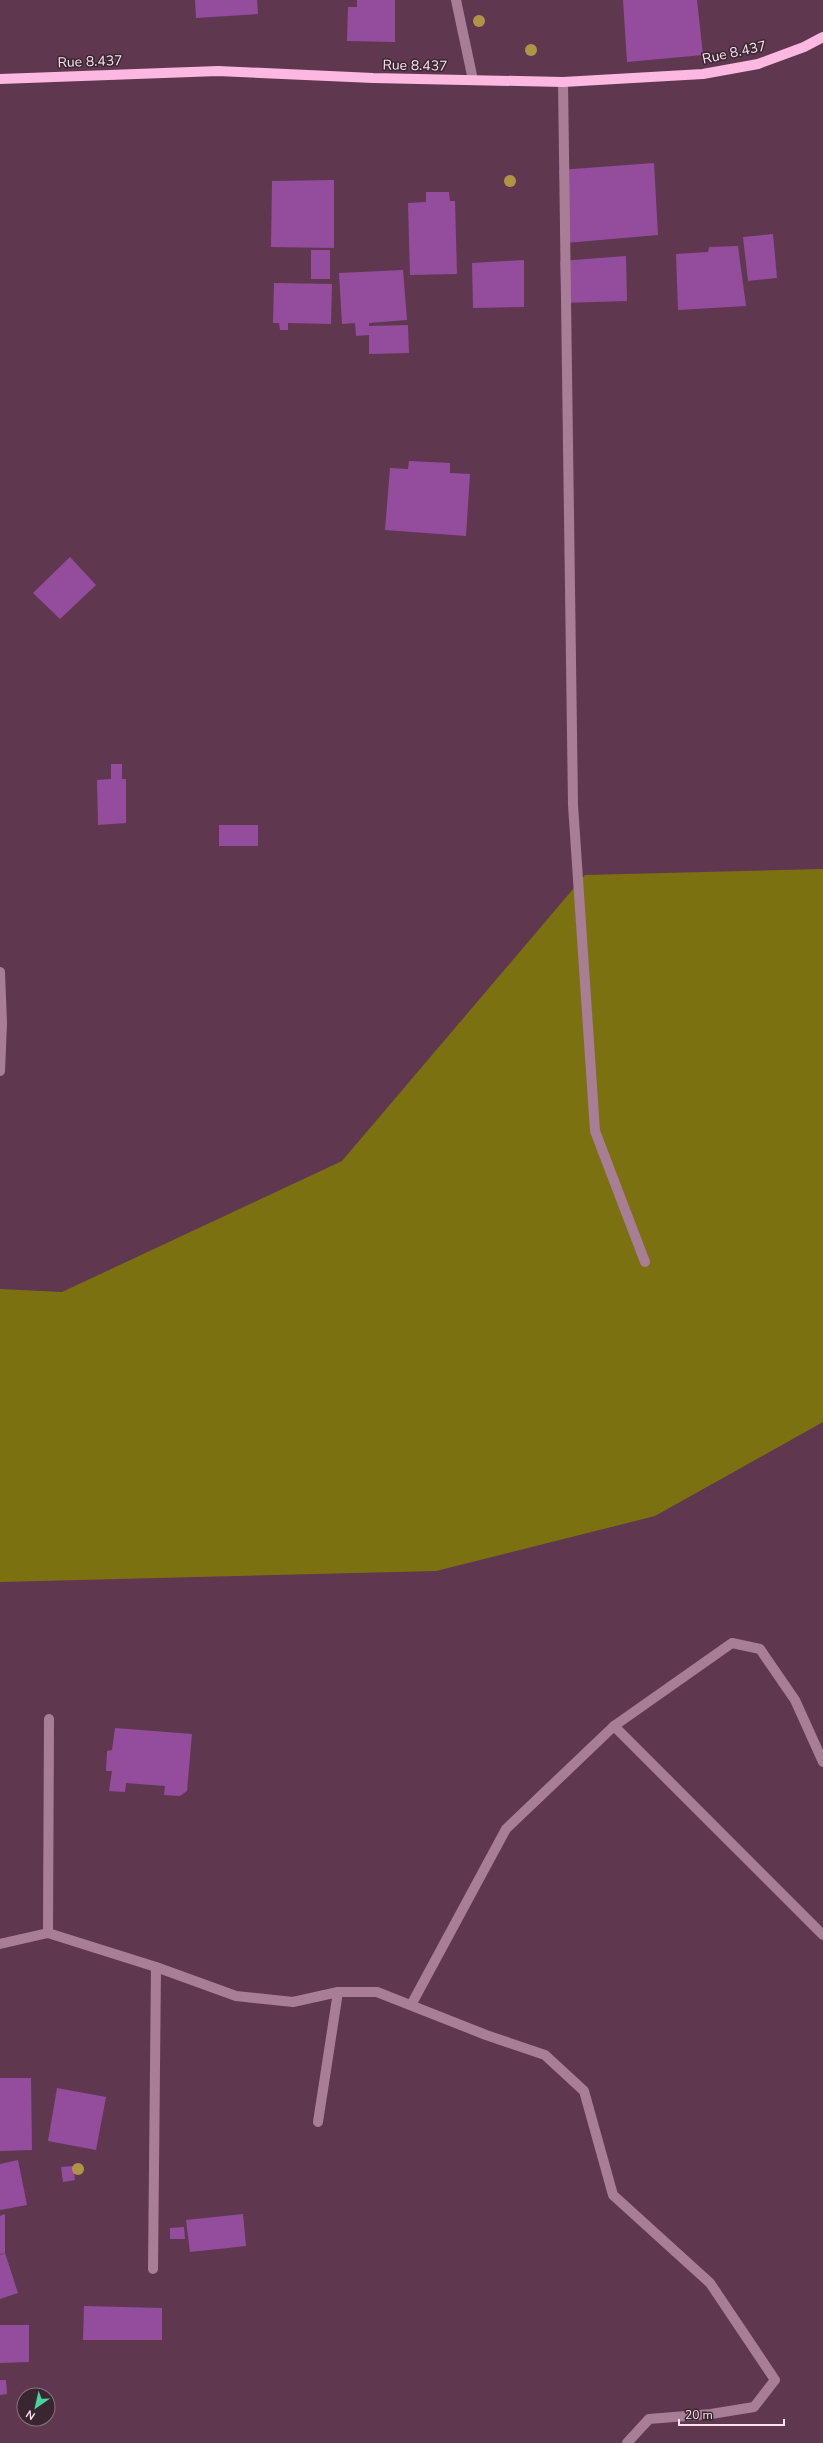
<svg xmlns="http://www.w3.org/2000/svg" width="823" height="2443" viewBox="0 0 823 2443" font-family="'Nunito Sans',sans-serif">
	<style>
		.green { fill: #7b7111 }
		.building { fill: #934d9c }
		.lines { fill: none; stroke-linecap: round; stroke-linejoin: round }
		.minor { stroke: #a87e97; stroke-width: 10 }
		.major { stroke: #fdb8e1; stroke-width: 10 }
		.tree { fill: #af9445 }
		.labels { text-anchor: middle; stroke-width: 3; stroke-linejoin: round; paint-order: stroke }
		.street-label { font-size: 14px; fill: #fbe2f0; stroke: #392631 }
	</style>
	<rect width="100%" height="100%" fill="#5f3850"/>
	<polygon class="green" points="823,869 823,1422 655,1516 436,1571 0,1582 0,1289 62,1292 342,1161 585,875"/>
	<g class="building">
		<polygon points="195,0 257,0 258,14 196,18"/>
		<polygon points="357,0 395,0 395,42 347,41 348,7 357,7"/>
		<polygon points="623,0 697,0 703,55 627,62"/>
		<polygon points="654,163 658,235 566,243 559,170"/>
		<polygon points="334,180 334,248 271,247 272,181"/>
		<polygon points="426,192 449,192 450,201 455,201 457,274 410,275 408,203 426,202"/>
		<polygon points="773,234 777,278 748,281 743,237"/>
		<polygon points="738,246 746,306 678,310 676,254 708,252 709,247"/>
		<rect x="311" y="250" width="19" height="29"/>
		<polygon points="626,256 627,301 562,303 560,261"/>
		<polygon points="524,260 524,307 473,308 472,263"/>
		<polygon points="403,270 407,320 369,323 369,326 408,325 409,353 369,354 369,335 356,336 355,323 342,324 339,273"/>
		<polygon points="274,283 332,284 331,324 288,323 288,330 280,330 279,323 273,323"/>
		<polygon points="409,461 450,463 450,473 470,474 466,536 385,530 390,468 408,469"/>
		<polygon points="70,557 96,585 60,619 33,593"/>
		<polygon points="111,764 122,764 122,779 126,779 126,823 98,825 97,780 111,779"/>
		<rect x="219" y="825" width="39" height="21"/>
		<polygon points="115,1728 192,1734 187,1791 180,1796 164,1795 165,1786 126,1783 125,1792 109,1791 112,1771 106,1771 107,1751 112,1750"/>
		<polygon points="0,2078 31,2078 32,2150 0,2151"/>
		<polygon points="57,2088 106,2097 96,2150 48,2141"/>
		<polygon points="18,2160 27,2205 0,2210 0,2164"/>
		<polygon points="73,2166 75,2180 63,2182 61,2167"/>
		<polygon points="5,2214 5,2253 0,2254 0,2216"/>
		<polygon points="243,2214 246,2246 190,2252 186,2220"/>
		<polygon points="184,2227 185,2239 170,2239 170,2228"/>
		<polygon points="5,2253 18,2293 0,2299 0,2255"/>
		<polygon points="84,2306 162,2308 162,2340 83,2340"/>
		<polygon points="0,2325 29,2325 29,2362 0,2363"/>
		<polygon points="0,2380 6,2380 7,2394 0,2395"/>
	</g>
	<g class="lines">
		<g class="minor">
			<polyline points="456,0 473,80"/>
			<polyline points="563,82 573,805 595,1131 645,1262"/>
			<polyline points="0,972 2,1023 0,1071"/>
			<polyline points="614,1726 732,1643 760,1649 795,1700 823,1762"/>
			<polyline points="48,1933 49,1719"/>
			<polyline points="0,1944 48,1933 156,1967 236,1996 293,2002 338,1992 377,1992 486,2035 545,2055 584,2091 613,2195 710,2283 775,2380 754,2407 711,2414 649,2419 627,2443"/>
			<polyline points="411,2005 506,1829 614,1726 823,1935"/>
			<polyline points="318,2122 338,1992"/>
			<polyline points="153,2269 156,1967"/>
		</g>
		<polyline class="major" points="0,79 218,71 373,78 563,82 703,74 758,64 804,47 823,37"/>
	</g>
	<g class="tree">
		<circle cx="479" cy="21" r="6"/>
		<circle cx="531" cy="50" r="6"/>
		<circle cx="510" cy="181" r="6"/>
		<circle cx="78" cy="2169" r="6"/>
	</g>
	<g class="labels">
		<g class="street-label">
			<text transform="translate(734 52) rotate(-12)" y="5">Rue 8.437</text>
			<text transform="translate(90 61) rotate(-2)" y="5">Rue 8.437</text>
			<text transform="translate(415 65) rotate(1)" y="5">Rue 8.437</text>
		</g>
	</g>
	<g transform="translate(36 2407) rotate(214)"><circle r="19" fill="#392631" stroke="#87717d"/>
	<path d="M0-3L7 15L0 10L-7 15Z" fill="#49d49c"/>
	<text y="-6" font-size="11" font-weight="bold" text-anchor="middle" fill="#fbe2f0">N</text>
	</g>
	<path d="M679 2419v6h105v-6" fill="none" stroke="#fbe2f0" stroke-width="2"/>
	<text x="685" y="2419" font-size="12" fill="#fbe2f0" stroke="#392631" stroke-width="3" paint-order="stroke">20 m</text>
</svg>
